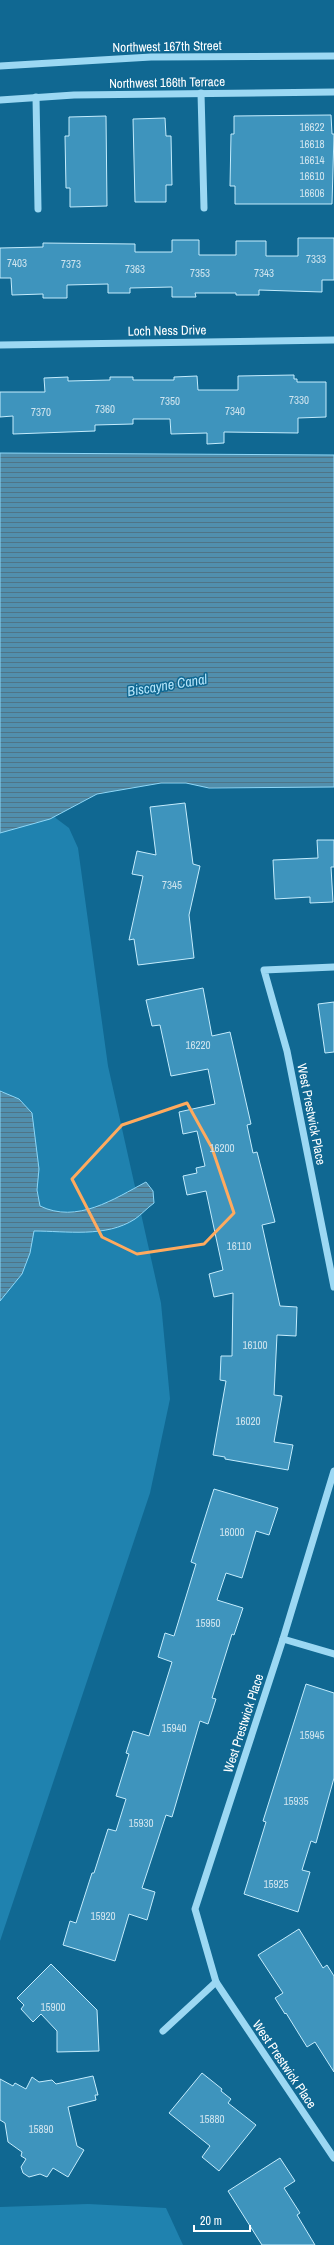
<svg xmlns="http://www.w3.org/2000/svg" width="334" height="2245" viewBox="0 0 334 2245" font-family="'Archivo Narrow',sans-serif">
	<style>
		.grass { fill: #1f82af }
		.water { fill: url(#water-rules); stroke: #8ed7f7 }
		.building { fill: #3e94bd; stroke: #c4ecfd }
		.lines { fill: none; stroke-linecap: round; stroke-linejoin: round }
		.minor { stroke: #9cd8f3; stroke-width: 7 }
		.marked { fill: none; stroke: #ffaa5e; stroke-width: 3; stroke-linejoin: round }
		.labels { text-anchor: middle; stroke-width: 3; stroke-linejoin: round; paint-order: stroke }
		.number-label { font-size: 11px; fill: #cfe4ee }
		.street-label { font-size: 13px; fill: #fff; stroke: #106892 }
		.water-label { font-size: 14px; font-style: italic; fill: #b5e6fb; stroke: #106892 }
	</style>
	<defs>
		<pattern id="water-rules" width="6" height="5" patternUnits="userSpaceOnUse"><rect width="6" height="5" fill="#518fad"/><path d="M0 2.5h6" fill="none" stroke="#4f7486"/></pattern>
	</defs>
	<rect width="100%" height="100%" fill="#106892"/>
	<g class="grass">
		<polygon points="0,800 37,804 69,828 78,848 108,1066 161,1303 170,1399 150,1493 0,1941"/>
		<polygon points="88,2204 166,2208 183,2245 0,2245 0,2207"/>
	</g>
	<g class="water">
		<polygon points="0,453 334,455 334,787 209,788 186,783 161,783 97,794 50,819 0,833"/>
		<path d="M0 1091 19 1099 32 1113 39 1169 37 1190 40 1206C77 1224 114 1199 146 1182L153 1191 154 1203C147 1208 141 1215 135 1219 106 1238 66 1231 34 1231L30 1253 22 1274 0 1301Z"/>
	</g>
	<g class="building">
		<polygon points="331,115 332,134 334,134 332,204 235,204 235,186 230,186 231,134 234,134 234,116"/>
		<polygon points="106,116 107,206 70,207 70,188 66,188 65,136 69,136 69,117"/>
		<polygon points="165,118 166,136 171,136 172,185 166,185 166,202 135,202 133,119"/>
		<polygon points="298,238 334,238 334,280 322,280 322,292 259,290 259,295 236,295 236,293 195,293 196,297 172,297 172,287 130,288 130,293 108,293 108,284 67,285 67,298 43,298 43,294 12,295 11,278 0,278 0,248 43,247 43,243 135,244 135,252 172,252 172,240 199,240 199,255 236,255 236,241 266,241 266,256 298,256"/>
		<polygon points="294,375 294,379 297,379 297,382 326,382 326,417 298,418 298,433 224,432 224,443 207,444 207,433 171,434 170,419 133,419 133,424 95,425 95,431 13,434 13,416 0,417 0,392 45,392 44,378 68,377 68,381 110,380 110,377 133,377 133,380 174,380 174,377 197,376 198,390 238,390 238,376"/>
		<polygon points="185,803 193,864 200,866 189,915 194,958 138,965 134,939 129,940 143,876 132,874 137,851 156,855 150,807"/>
		<polygon points="317,840 334,840 334,867 331,867 333,902 310,903 310,897 275,899 273,860 318,858"/>
		<polygon points="203,988 212,1036 230,1032 251,1124 247,1125 253,1153 257,1152 275,1222 262,1225 280,1306 297,1307 296,1336 277,1335 274,1395 282,1396 274,1442 293,1445 288,1470 225,1459 225,1457 213,1455 226,1381 220,1380 221,1356 232,1356 233,1293 214,1297 209,1274 223,1270 206,1191 187,1195 183,1176 197,1173 196,1168 205,1166 197,1131 183,1134 179,1112 215,1104 208,1069 171,1076 160,1025 152,1026 146,1000"/>
		<polygon points="334,1002 334,1052 325,1053 318,1004"/>
		<polygon points="214,1489 278,1508 269,1535 256,1531 242,1578 226,1573 217,1600 243,1608 234,1635 232,1634 212,1698 216,1699 208,1724 200,1721 172,1817 166,1815 142,1888 155,1892 147,1920 129,1914 115,1961 63,1945 70,1921 76,1923 92,1873 94,1873 108,1829 116,1831 126,1799 116,1796 129,1754 126,1753 133,1731 149,1736 172,1662 158,1657 165,1633 174,1636 196,1564 191,1562"/>
		<polygon points="306,1684 334,1693 334,1778 316,1843 311,1841 302,1870 310,1872 298,1912 244,1894 266,1822 263,1821"/>
		<polygon points="299,1929 323,1968 327,1965 334,1976 334,2072 315,2042 307,2047 286,2013 285,2014 275,1998 283,1993 258,1955"/>
		<polygon points="51,1964 97,2010 99,2051 57,2052 57,2031 41,2014 33,2022 21,2009 24,2005 17,1998"/>
		<polygon points="202,2073 222,2089 221,2091 231,2099 228,2103 256,2125 219,2171 202,2157 210,2146 169,2113"/>
		<polygon points="93,2076 98,2095 95,2095 96,2100 68,2107 77,2146 84,2150 68,2177 53,2168 47,2177 40,2174 29,2177 23,2173 21,2167 26,2159 21,2156 22,2152 8,2142 5,2123 0,2120 0,2079 13,2086 15,2083 26,2089 32,2077 39,2082 52,2080 56,2084"/>
		<polygon points="280,2158 295,2181 284,2188 300,2213 297,2215 315,2245 262,2245 228,2191"/>
	</g>
	<g class="lines">
		<g class="minor">
			<polyline points="0,66 151,57 334,56"/>
			<polyline points="201,93 204,208"/>
			<polyline points="36,97 38,209"/>
			<polyline points="0,100 74,95 334,92"/>
			<polyline points="0,345 334,340"/>
			<polyline points="334,967 264,970 287,1051 334,1287"/>
			<polyline points="334,1471 283,1639 195,1909 216,1982 334,2158"/>
			<polyline points="283,1639 334,1654"/>
			<polyline points="163,2031 216,1982"/>
		</g>
	</g>
	<path class="marked" d="M187 1103 212 1148 234 1213 204 1244 137 1254 102 1237 72 1179 122 1125Z"/>
	<g class="labels">
		<g class="number-label">
			<text x="312" y="131">16622</text>
			<text x="312" y="148">16618</text>
			<text x="312" y="164">16614</text>
			<text x="312" y="180">16610</text>
			<text x="312" y="197">16606</text>
			<text x="316" y="263">7333</text>
			<text x="17" y="267">7403</text>
			<text x="71" y="268">7373</text>
			<text x="135" y="273">7363</text>
			<text x="200" y="277">7353</text>
			<text x="264" y="277">7343</text>
			<text x="299" y="404">7330</text>
			<text x="170" y="405">7350</text>
			<text x="105" y="413">7360</text>
			<text x="235" y="415">7340</text>
			<text x="41" y="416">7370</text>
			<text x="172" y="889">7345</text>
			<text x="198" y="1049">16220</text>
			<text x="222" y="1152">16200</text>
			<text x="239" y="1250">16110</text>
			<text x="255" y="1349">16100</text>
			<text x="248" y="1425">16020</text>
			<text x="232" y="1536">16000</text>
			<text x="208" y="1627">15950</text>
			<text x="174" y="1732">15940</text>
			<text x="312" y="1739">15945</text>
			<text x="296" y="1805">15935</text>
			<text x="141" y="1827">15930</text>
			<text x="276" y="1888">15925</text>
			<text x="103" y="1920">15920</text>
			<text x="53" y="2011">15900</text>
			<text x="212" y="2123">15880</text>
			<text x="41" y="2133">15890</text>
		</g>
		<g class="street-label">
			<text transform="translate(167 46) rotate(-1)" y="5">Northwest 167th Street</text>
			<text transform="translate(167 82) rotate(-1)" y="5">Northwest 166th Terrace</text>
			<text transform="translate(167 330) rotate(-1)" y="5">Loch Ness Drive</text>
			<text transform="translate(312 1114) rotate(79)" y="5">West Prestwick Place</text>
			<text transform="translate(243 1723) rotate(-72)" y="5">West Prestwick Place</text>
			<text transform="translate(285 2064) rotate(56)" y="5">West Prestwick Place</text>
		</g>
		<g class="water-label">
			<text transform="translate(167 685) rotate(-9)" y="5">Biscayne Canal</text>
		</g>
	</g>
	<path d="M194 2225v6h56v-6" fill="none" stroke="#ffffff" stroke-width="2"/>
	<text x="200" y="2225" font-size="12" fill="#ffffff" stroke="#106892" stroke-width="3" paint-order="stroke">20 m</text>
</svg>
